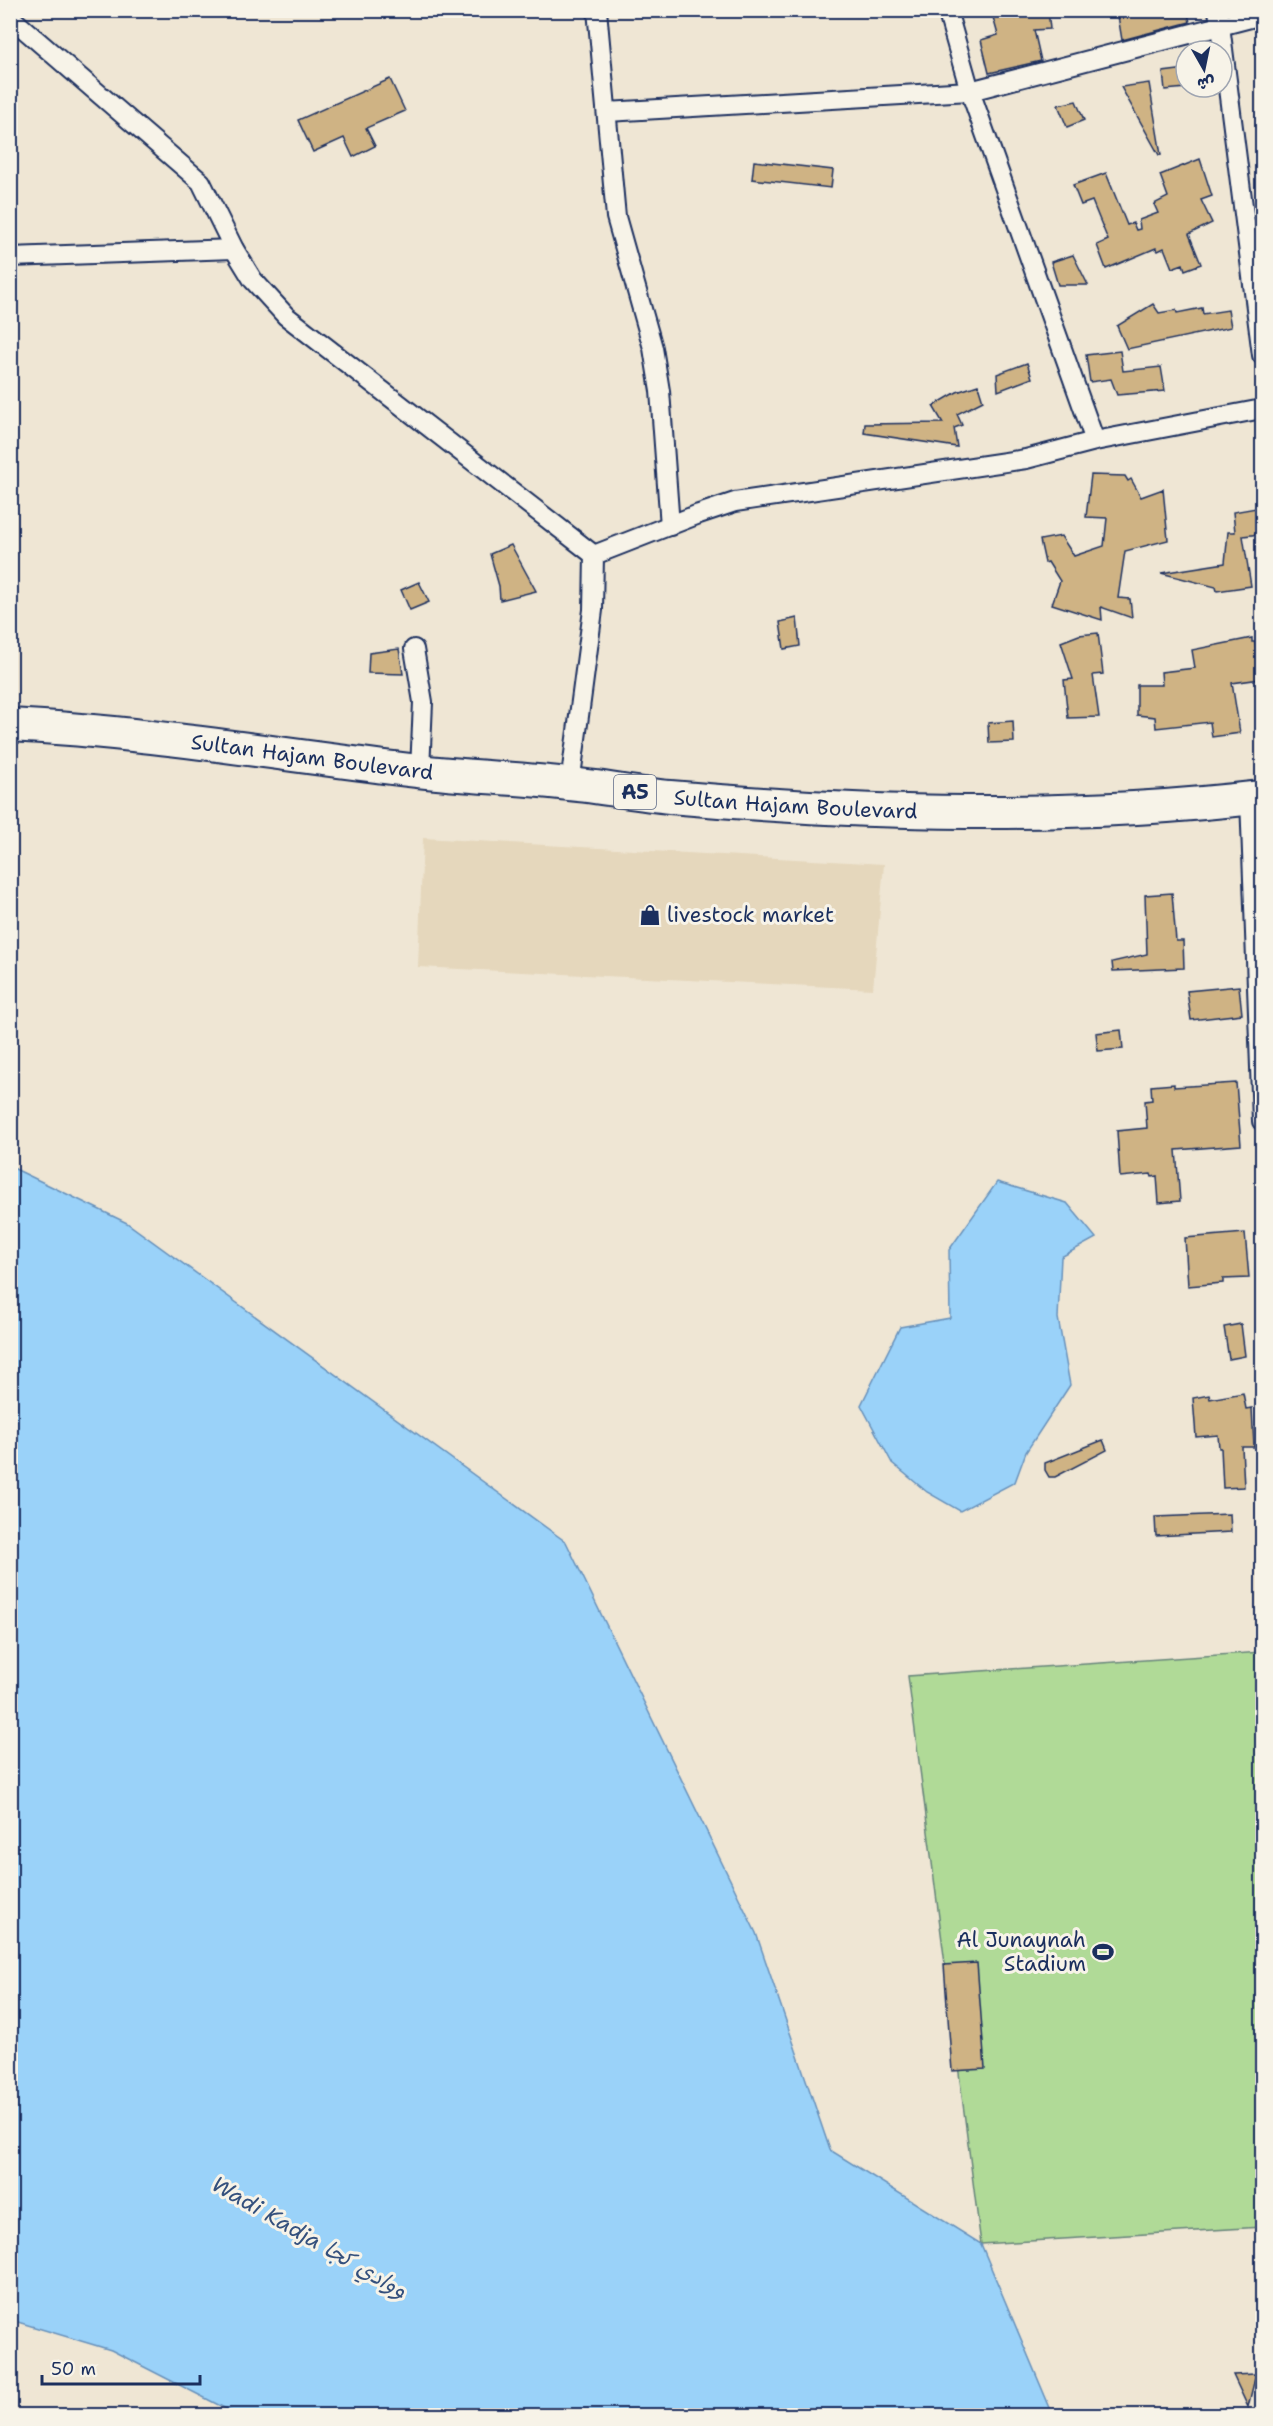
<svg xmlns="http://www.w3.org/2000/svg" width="1273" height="2426" viewBox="0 0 1273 2426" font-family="'Shantell Sans','Playpen Sans Arabic',sans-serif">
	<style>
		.built { fill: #e5d7bc }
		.green { fill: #b0da97; stroke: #66847a; stroke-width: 1.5 }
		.water { fill: #9ad2f9; stroke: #6791bb; stroke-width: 1.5 }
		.building { fill: #cfb384; stroke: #1b2f5e; stroke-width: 1.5 }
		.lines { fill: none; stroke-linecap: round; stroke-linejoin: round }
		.minor-casing { stroke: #1b2f5e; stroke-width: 22 }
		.trunk-casing { stroke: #1b2f5e; stroke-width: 36 }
		.minor { stroke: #f7f3e8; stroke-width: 18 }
		.trunk { stroke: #f7f3e8; stroke-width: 32 }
		.labels { text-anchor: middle; stroke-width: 6; stroke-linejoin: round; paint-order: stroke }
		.shield { fill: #f7f3e8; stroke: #5d6a87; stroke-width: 1.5 }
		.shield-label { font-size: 20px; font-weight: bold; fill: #1b2f5e }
		.street-label { font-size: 21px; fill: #1b2f5e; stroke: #f7f3e8 }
		.poi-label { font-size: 21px; fill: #1b2f5e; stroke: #f7f3e8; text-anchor: start }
		.water-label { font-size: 22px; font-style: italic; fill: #34507d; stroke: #f7f3e8 }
	</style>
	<rect width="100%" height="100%" fill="#efe6d4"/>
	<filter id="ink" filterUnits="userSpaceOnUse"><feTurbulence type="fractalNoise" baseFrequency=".0167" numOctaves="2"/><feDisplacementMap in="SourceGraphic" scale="12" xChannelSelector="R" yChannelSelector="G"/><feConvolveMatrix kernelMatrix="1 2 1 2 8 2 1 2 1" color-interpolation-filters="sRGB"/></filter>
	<g filter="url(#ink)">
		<polygon class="built" points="423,838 884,864 873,989 418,967"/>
		<polygon class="green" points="1262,1652 1262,2227 981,2244 908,1676"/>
		<g class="water">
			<polygon points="11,1167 127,1223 566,1542 756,1933 830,2150 981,2244 1053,2415 238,2415 111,2350 11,2320"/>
			<polygon points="997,1182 1067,1203 1096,1238 1061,1257 1058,1318 1070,1385 1026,1452 1015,1482 960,1511 927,1492 892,1463 861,1405 900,1327 950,1318 949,1250"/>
		</g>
		<g class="building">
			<polygon points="991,10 1048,10 1050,29 1034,30 1041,61 989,73 981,40 998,35"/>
			<polygon points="1117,10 1187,10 1190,22 1122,40"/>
			<polygon points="1186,69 1186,88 1165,90 1163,72"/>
			<polygon points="390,79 405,111 366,128 375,146 353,157 344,138 313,152 298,120"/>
			<polygon points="1149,83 1161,155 1159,155 1121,87"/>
			<polygon points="1076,101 1084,120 1067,127 1058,105"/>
			<polygon points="1200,159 1212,196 1201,200 1212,223 1189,234 1201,264 1185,270 1183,264 1172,268 1164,248 1158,251 1156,248 1106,269 1097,245 1108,240 1092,201 1081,205 1073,185 1106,173 1127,225 1133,223 1136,230 1140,229 1139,220 1158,213 1154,204 1168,197 1160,175"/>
			<polygon points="754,161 833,170 831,188 752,179"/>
			<polygon points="1073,255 1088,285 1058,285 1051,262"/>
			<polygon points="1153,304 1159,313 1176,310 1177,313 1202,308 1203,314 1228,310 1231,327 1127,349 1117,326"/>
			<polygon points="1120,351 1123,371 1161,367 1165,391 1117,395 1111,379 1090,382 1086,355"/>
			<polygon points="1027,363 1032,378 998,391 997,374"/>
			<polygon points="978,385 983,401 957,414 962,425 954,428 957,447 864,433 865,424 943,423 933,406 957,392"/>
			<polygon points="1091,475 1125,476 1128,481 1131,479 1141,497 1163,489 1168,540 1125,551 1118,598 1130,599 1132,618 1101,607 1102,620 1052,604 1060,581 1048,562 1045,563 1040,540 1061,536 1074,556 1104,546 1107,518 1086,517"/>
			<polygon points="1256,508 1260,534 1243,536 1251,586 1217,591 1216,587 1161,573 1225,563 1228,532 1235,532 1233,512"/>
			<polygon points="511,545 536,591 500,600 499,586 490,554"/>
			<polygon points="419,582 429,602 410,610 401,590"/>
			<polygon points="797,618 800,646 784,649 780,622"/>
			<polygon points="1098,633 1103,674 1093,675 1099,717 1068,718 1064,680 1073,679 1061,642 1079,635"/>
			<polygon points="1252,638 1252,642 1255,642 1260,679 1232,683 1240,733 1212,737 1210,722 1156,728 1155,717 1137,715 1137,685 1162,685 1161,672 1195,668 1192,650"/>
			<polygon points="399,649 403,674 368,673 369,653"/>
			<polygon points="1013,721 1014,742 989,743 988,723"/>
			<polygon points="1172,893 1176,941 1183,941 1184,968 1113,971 1112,962 1147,954 1145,895"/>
			<polygon points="1239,986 1242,1014 1191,1020 1187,991"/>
			<polygon points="1121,1030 1123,1049 1098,1051 1096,1033"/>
			<polygon points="1236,1083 1241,1145 1176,1150 1180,1201 1159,1203 1157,1176 1152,1177 1151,1174 1120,1177 1117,1131 1147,1128 1145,1101 1152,1100 1151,1086 1174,1084 1174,1087"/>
			<polygon points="1245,1233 1249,1278 1223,1279 1223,1283 1188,1286 1185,1238"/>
			<polygon points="1241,1324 1245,1356 1229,1359 1224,1327"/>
			<polygon points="1243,1393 1246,1409 1252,1408 1254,1447 1242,1447 1244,1487 1223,1488 1221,1448 1219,1448 1218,1435 1196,1437 1193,1398 1209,1395 1210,1399"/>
			<polygon points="1103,1440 1107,1450 1055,1477 1049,1477 1045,1470 1045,1463"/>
			<polygon points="1230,1514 1231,1532 1156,1536 1155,1517"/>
			<polygon points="977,1963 985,2069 952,2071 944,1965"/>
			<polygon points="1256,2374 1248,2407 1233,2375"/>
		</g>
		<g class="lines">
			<defs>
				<g id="minor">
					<polyline points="597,10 616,217 653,348 660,391 670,526"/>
					<polyline points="947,10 970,91 1095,441"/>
					<polyline points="1218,10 1262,355"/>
					<polyline points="10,17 201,182 234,249 253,280 286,316 594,555"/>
					<polyline points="607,112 970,91 1262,15"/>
					<polyline points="10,257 234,249"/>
					<polyline points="414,649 423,702 420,771"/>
					<polyline points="570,784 593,610 594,555 699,514 735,502 1026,459 1095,441 1262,409"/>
					<polyline points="1250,799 1262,1121"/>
				</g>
				<g id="trunk">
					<path id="s1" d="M10 725C147 732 282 755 418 771 469 777 519 778 569 784 603 787 636 794 670 797 866 814 1066 820 1262 797"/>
				</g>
			</defs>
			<use href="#minor" class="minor-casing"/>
			<use href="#trunk" class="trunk-casing"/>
			<use href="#minor" class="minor"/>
			<use href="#trunk" class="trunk"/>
		</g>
	</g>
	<defs>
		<symbol id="shop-bare" viewBox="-9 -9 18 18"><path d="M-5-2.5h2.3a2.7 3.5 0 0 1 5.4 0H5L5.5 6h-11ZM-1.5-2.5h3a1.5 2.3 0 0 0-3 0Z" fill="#1b2f5e" stroke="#f7f3e8" stroke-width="2.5" paint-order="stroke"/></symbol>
		<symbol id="stadium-bare" viewBox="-9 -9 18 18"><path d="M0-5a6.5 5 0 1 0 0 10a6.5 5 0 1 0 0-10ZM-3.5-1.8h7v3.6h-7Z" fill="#1b2f5e" stroke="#f7f3e8" stroke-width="2.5" paint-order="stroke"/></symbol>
	</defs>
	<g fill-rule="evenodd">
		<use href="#shop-bare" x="635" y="900" width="30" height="30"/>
		<use href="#stadium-bare" x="1088" y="1937" width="30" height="30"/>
	</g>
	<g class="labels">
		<rect class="shield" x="614" y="775" width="42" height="34" rx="4.5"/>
		<g class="shield-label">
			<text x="635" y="799">A5</text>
		</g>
		<g class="street-label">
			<text dy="7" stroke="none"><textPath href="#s1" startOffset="304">Sultan Hajam Boulevard</textPath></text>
			<text dy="7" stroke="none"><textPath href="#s1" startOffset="790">Sultan Hajam Boulevard</textPath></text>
		</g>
		<g class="poi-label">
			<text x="667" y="922">livestock market</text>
			<text x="1086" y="1947" text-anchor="end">Al Junaynah<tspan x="1086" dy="24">Stadium</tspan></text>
		</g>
		<g class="water-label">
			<text transform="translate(310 2237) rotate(30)" y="8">Wadi Kadja ووادي كجا</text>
		</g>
	</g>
	<rect width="1273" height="2426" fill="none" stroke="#f7f3e8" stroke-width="36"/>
	<rect x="18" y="18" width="1237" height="2390" fill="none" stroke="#1b2f5e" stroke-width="2" filter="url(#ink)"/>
	<g transform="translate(1204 69) rotate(171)"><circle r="28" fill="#f7f3e8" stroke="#9fa5b1" stroke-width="1.5"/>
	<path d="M0-4.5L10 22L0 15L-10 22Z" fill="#1b2f5e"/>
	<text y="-9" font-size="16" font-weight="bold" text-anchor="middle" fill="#1b2f5e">ش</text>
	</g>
	<path d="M42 2375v9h158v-9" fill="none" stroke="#1b2f5e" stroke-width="3"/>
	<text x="51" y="2375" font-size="18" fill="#1b2f5e" stroke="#f7f3e8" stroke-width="4.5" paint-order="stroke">50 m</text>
</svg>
